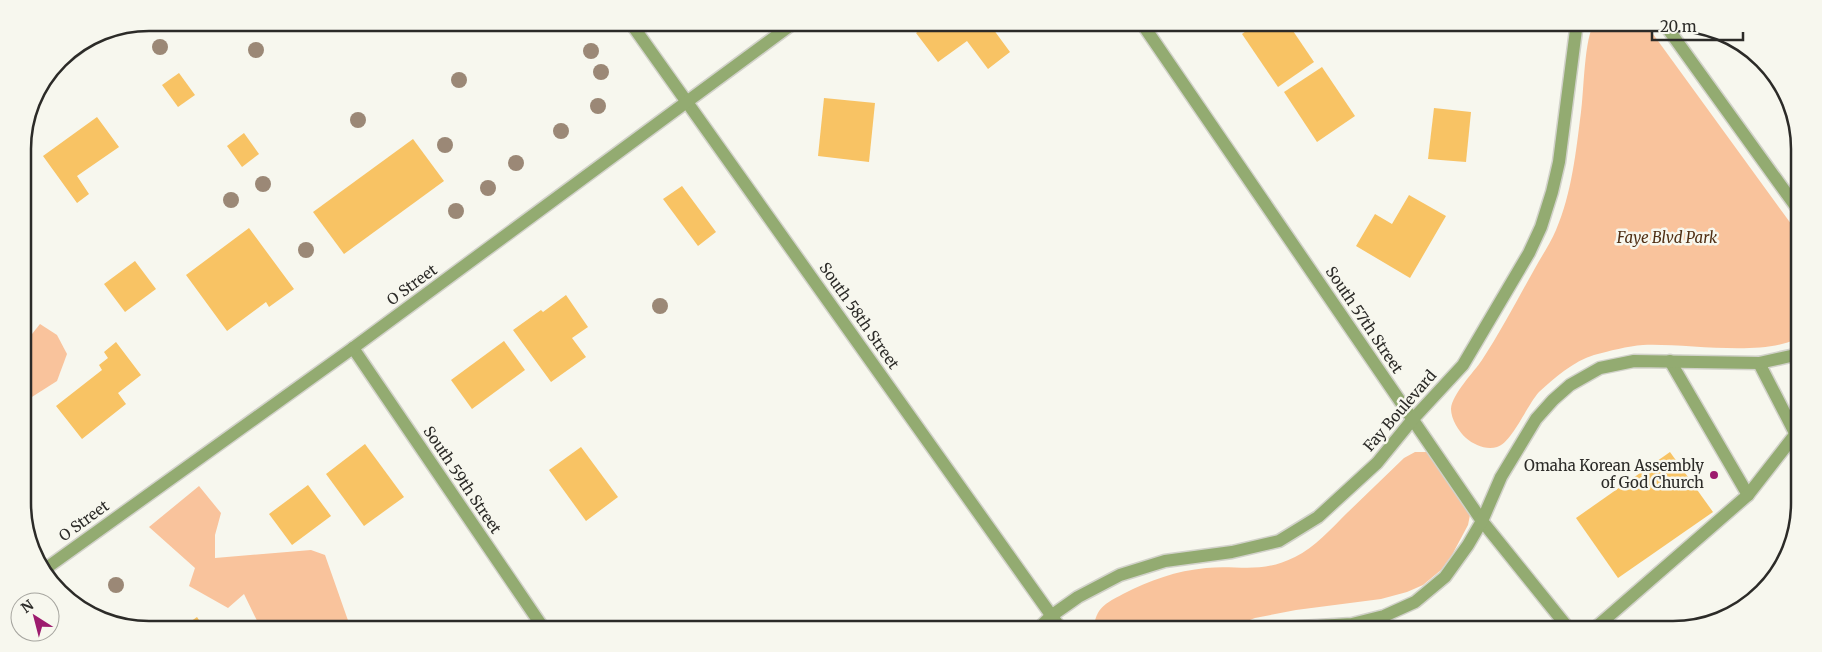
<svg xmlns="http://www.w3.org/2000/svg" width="1822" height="652" viewBox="0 0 1822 652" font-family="Merriweather,serif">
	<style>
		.green { fill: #f9c39c }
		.building { fill: #f8c364 }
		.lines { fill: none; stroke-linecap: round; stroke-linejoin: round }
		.minor-casing { stroke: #d2d2ca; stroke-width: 15 }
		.minor { stroke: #93ab71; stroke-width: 12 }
		.tree { fill: #9b8876 }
		.poi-dot { fill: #9d1b6e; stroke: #f7f7ee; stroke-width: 2 }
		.labels { text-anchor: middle; stroke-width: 5; stroke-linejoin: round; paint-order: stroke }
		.park-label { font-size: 15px; font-style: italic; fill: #4f2e13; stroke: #f7f7ee }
		.street-label { font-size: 15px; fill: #2c2b28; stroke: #f7f7ee }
		.poi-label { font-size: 15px; fill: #2c2b28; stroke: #f7f7ee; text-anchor: end }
		.rim { fill: none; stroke: #2c2b28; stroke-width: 2.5 }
	</style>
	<rect width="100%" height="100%" fill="#f7f7ee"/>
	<g class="green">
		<path d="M1595 22 1645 23 1797 232 1796 339C1760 357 1685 343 1643 345 1628 346 1609 351 1594 355 1574 361 1554 378 1539 392 1527 405 1512 443 1497 447 1486 450 1474 445 1466 438 1459 432 1451 419 1451 409 1452 394 1474 372 1482 360 1501 331 1517 300 1534 270 1541 257 1550 244 1556 230 1572 193 1576 151 1581 112 1584 93 1584 36 1595 22Z"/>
		<polygon points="40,324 57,335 67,354 57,381 24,402 24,344"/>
		<path d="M1415 452H1427L1438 459 1471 510 1468 525 1452 555 1441 570 1423 585 1407 592 1381 599 1296 610 1255 618 1226 629H1094C1095 608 1106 603 1123 594 1150 580 1176 571 1206 568 1240 565 1261 574 1295 557 1315 547 1331 529 1347 513 1366 495 1385 476 1404 458Z"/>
		<polygon points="199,486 221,513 215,535 215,558 311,550 325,555 351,629 261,629 244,594 228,608 189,586 195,568 149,527"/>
	</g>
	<g class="building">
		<polygon points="930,22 988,22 1010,52 988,69 967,41 938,62 916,33"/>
		<polygon points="1258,22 1287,22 1314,62 1278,87 1242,34"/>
		<polygon points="1322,67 1355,116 1317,142 1284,92"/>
		<polygon points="179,73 195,95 178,107 162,85"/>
		<polygon points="824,98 875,103 869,162 818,156"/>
		<polygon points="1434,108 1471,112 1466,162 1428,159"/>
		<polygon points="97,117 119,147 77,176 89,194 77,203 43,156"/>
		<polygon points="244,133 259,154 242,167 227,146"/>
		<polygon points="413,139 444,181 344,254 313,212"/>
		<polygon points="682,186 716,232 698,246 663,199"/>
		<polygon points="1409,195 1446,216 1410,278 1356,246 1375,214 1392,224"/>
		<polygon points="249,228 294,289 269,307 266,302 227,331 186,275"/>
		<polygon points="135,261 156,289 125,312 104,284"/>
		<polygon points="566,295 588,327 572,338 586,357 551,382 513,330 541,310 543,312"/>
		<polygon points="504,341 525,370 472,409 451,380"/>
		<polygon points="116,342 141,375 118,393 126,404 82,439 56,406 102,370 99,365 108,358 104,352"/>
		<polygon points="365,444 404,497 364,526 326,474"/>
		<polygon points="581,447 618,497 586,521 549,470"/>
		<polygon points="1670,452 1713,512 1618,578 1576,518"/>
		<polygon points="308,485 331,516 292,545 269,514"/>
		<polygon points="197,617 205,629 180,629"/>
	</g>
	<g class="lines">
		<defs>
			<g id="minor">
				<polyline points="630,22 1061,629"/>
				<polyline points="1141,22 1482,521 1569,629"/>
				<polyline points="1663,22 1797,208"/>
				<polyline points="60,61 90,39"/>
				<polyline points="353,348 544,629"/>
				<polyline points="1670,361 1748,495"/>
				<polyline points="1759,363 1794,431"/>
				<polyline points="45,569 353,348 795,22"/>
				<polyline points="1038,629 1051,616 1078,597 1120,575 1165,561 1232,552 1279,541 1318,517 1377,463 1413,419 1463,365 1529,253 1541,227 1552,192 1559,162 1577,22"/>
				<polyline points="1264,629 1352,624 1384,616 1415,602 1445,577 1468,545 1482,521 1501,477 1536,419 1553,400 1570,385 1600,368 1634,361 1759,363 1795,355"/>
				<polyline points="1594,629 1748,495 1794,436"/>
			</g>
		</defs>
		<use href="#minor" class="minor-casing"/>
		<use href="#minor" class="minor"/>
	</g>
	<g class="tree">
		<circle cx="160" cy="47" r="8"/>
		<circle cx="256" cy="50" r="8"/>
		<circle cx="591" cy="51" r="8"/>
		<circle cx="601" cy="72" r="8"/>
		<circle cx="459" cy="80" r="8"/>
		<circle cx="598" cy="106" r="8"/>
		<circle cx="358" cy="120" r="8"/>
		<circle cx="561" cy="131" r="8"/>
		<circle cx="445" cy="145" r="8"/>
		<circle cx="516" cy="163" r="8"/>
		<circle cx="263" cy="184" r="8"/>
		<circle cx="488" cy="188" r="8"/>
		<circle cx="231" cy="200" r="8"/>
		<circle cx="456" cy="211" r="8"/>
		<circle cx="306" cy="250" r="8"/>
		<circle cx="660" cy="306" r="8"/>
		<circle cx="116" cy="585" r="8"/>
	</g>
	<circle class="poi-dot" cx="1714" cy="475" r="5"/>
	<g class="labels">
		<g class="park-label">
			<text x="1667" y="243">Faye Blvd Park</text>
		</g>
		<g class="street-label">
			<text transform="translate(412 285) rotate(-36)" y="5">O Street</text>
			<text transform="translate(859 316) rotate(55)" y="5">South 58th Street</text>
			<text transform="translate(1364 320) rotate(56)" y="5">South 57th Street</text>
			<text transform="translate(1400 411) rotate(-49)" y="5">Fay Boulevard</text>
			<text transform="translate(462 480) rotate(56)" y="5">South 59th Street</text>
			<text transform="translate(84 521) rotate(-36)" y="5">O Street</text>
		</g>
		<g class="poi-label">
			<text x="1704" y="471">Omaha Korean Assembly<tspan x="1704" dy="17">of God Church</tspan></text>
		</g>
	</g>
	<path d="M0 0H1822V652H0ZM149 31H1673A118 118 0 0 1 1791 149V503A118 118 0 0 1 1673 621H149A118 118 0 0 1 31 503V149A118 118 0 0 1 149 31Z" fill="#f7f7ee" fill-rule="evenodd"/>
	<path class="rim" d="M149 31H1673A118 118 0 0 1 1791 149V503A118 118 0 0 1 1673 621H149A118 118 0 0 1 31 503V149A118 118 0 0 1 149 31Z"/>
	<g transform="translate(35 617) rotate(324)"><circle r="24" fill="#f7f7ee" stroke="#a6a59f"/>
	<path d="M0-4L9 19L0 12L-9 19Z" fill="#9d1b6e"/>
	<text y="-8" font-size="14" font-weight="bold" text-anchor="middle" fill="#2c2b28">N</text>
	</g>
	<path d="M1652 32v8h91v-8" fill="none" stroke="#2c2b28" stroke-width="2.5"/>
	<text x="1660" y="32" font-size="15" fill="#2c2b28" stroke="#f7f7ee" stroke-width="4" paint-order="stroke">20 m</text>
</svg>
